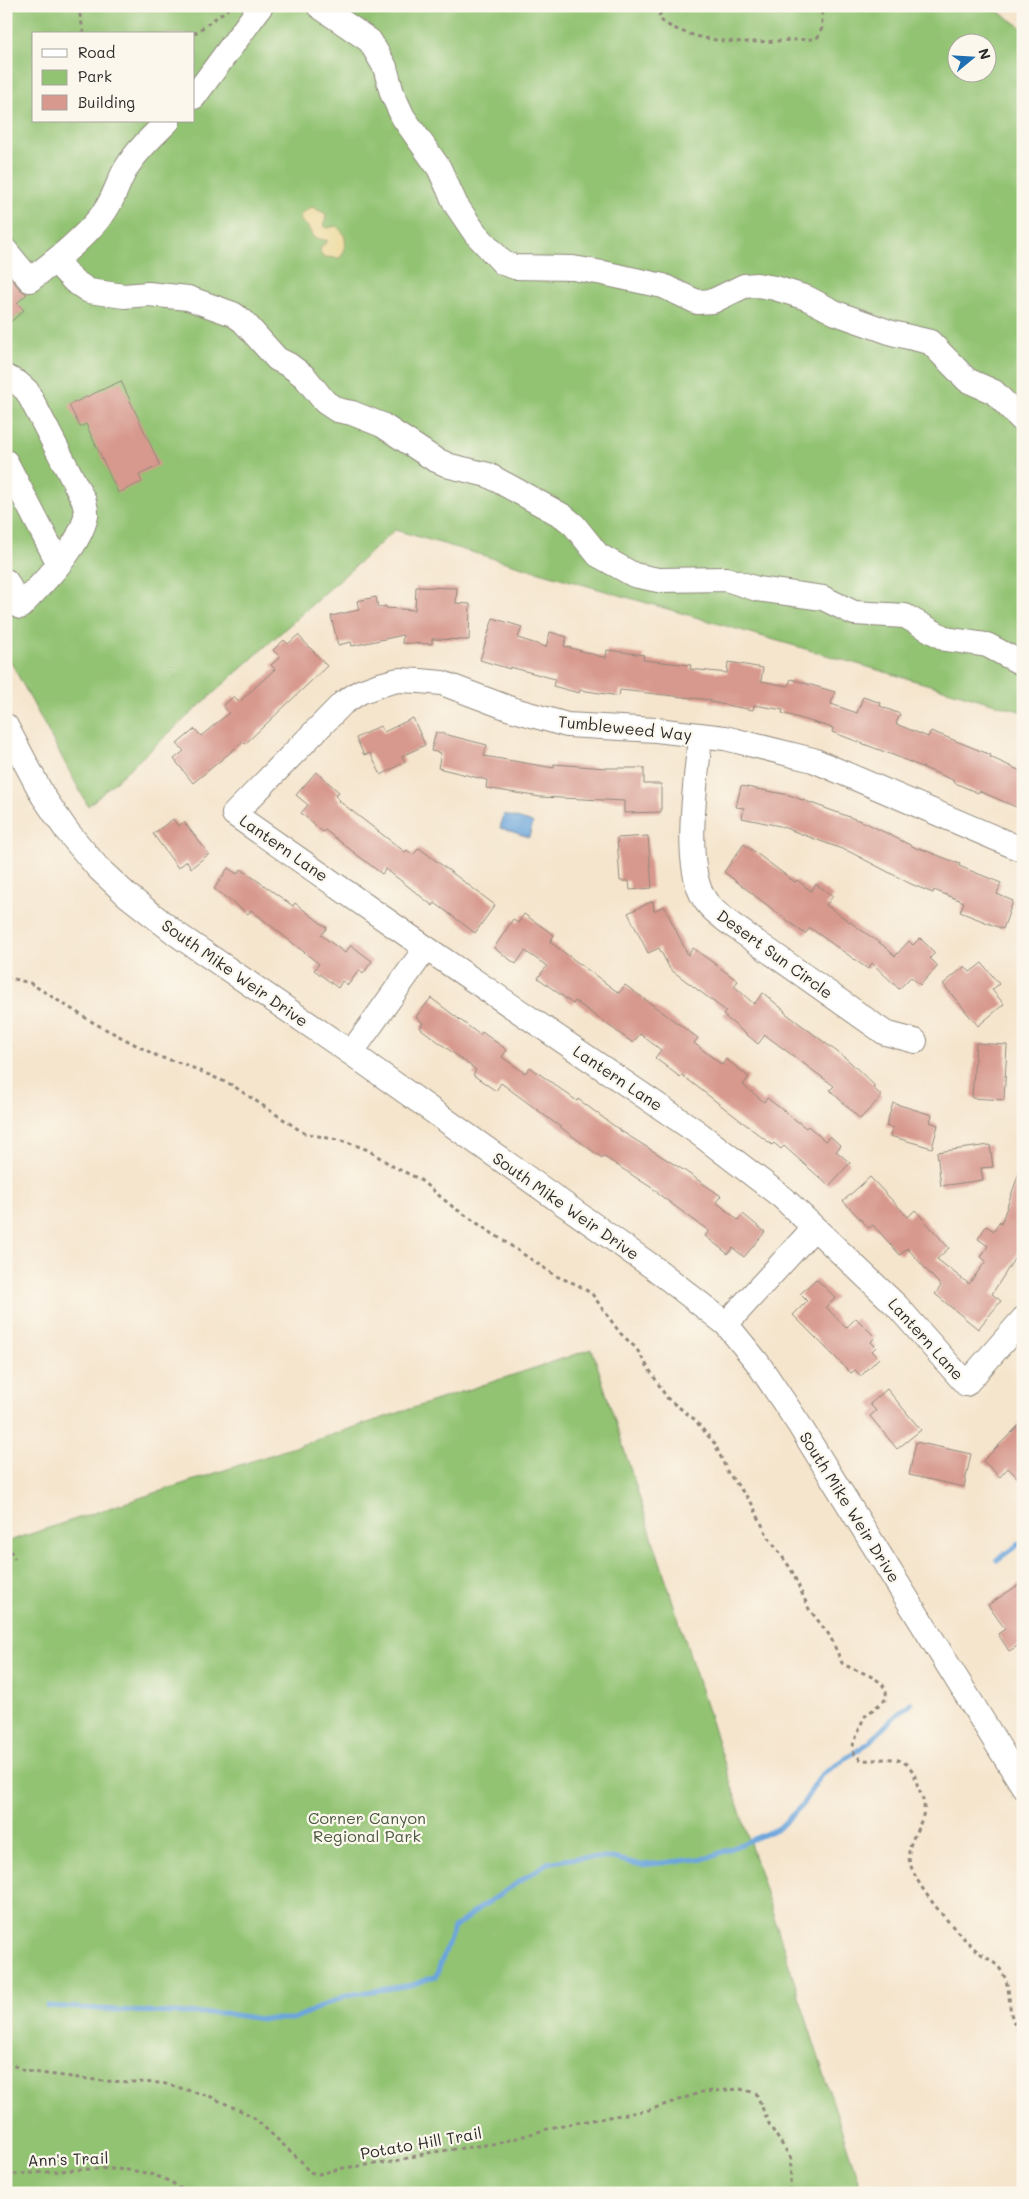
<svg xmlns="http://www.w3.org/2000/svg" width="1029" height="2199" viewBox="0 0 1029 2199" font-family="Mali,sans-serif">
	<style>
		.green { fill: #92c372; stroke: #5e774e; fill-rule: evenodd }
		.sand { fill: #eeda9e; stroke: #8c8264 }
		.water { fill: #6ca6dc; stroke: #4c6884 }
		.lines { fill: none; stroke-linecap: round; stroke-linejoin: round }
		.stream { stroke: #6ca6dc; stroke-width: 5 }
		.building { fill: #d7988d }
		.minor-casing { stroke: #90887c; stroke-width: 26 }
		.path { stroke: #90887c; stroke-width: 3; stroke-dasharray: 4 4; stroke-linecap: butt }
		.minor { stroke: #fff; stroke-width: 24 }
		.labels { text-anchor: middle; stroke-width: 4.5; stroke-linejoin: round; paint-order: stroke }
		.street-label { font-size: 16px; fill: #2b2b2b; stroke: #fbf7ec }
		.park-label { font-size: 16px; fill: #4a5940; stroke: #fbf7ec }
	</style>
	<rect width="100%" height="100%" fill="#fbf7ec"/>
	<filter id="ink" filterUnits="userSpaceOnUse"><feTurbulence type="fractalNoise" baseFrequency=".02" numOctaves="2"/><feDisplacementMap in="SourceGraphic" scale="10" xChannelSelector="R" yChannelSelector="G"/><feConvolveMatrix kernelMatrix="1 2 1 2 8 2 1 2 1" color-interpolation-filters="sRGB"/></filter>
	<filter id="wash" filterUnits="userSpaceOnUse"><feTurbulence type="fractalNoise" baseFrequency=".0096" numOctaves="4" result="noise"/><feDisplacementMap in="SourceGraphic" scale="20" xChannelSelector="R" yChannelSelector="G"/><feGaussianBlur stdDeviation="1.12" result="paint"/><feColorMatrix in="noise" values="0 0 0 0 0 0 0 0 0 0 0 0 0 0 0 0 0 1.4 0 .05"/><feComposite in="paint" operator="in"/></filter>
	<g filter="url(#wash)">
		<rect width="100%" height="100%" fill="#f5e5cd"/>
		<g class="green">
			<path d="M6 6H990L1023 28V712L395 530 88 806 6 653ZM34 34H194V121H34ZM956 42H986V72H956Z"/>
			<polygon points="592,1349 862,2193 6,2193 6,1542"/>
		</g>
		<path class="sand" d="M312 207 326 214 324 226 328 228 336 226C347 233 349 249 339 258L323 257 320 252 321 247 328 241 313 237 308 227 301 221 300 216 302 213Z"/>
		<polygon class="water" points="504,814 533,823 529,837 500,828"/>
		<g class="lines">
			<g class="stream">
				<polyline points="997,1560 1023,1541"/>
				<polyline points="47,2006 169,2013 222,2013 260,2019 293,2019 347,1995 412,1985 436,1976 454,1928 477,1910 547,1863 576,1858 613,1858 642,1865 707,1858 730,1849 779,1828 802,1805 821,1775 870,1742 892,1719 911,1703"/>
			</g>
		</g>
		<g id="blocks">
			<g class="building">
				<polygon points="6,280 12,280 20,289 27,294 17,303 24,310 6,326"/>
				<polygon points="121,381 160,465 139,475 142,482 118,493 86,424 80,427 69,405"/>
				<polygon points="416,587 457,588 456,603 470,604 469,640 432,639 432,644 402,643 403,635 352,646 351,642 338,645 331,616 359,610 357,601 376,597 378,608 386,606 386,608 415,610"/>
				<polygon points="493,618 522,627 518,638 546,647 550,632 567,637 564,646 606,658 607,650 644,655 643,660 691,665 690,669 727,673 728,662 763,668 761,681 788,686 791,679 835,692 831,704 857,713 863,697 881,703 880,706 900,714 896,724 928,737 931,731 991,755 990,757 1023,772 1023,810 979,791 978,793 953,782 953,780 893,755 832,732 833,728 782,713 783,710 754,705 753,710 710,702 711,700 620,690 619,696 580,690 579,693 553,686 555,679 510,667 510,669 480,660"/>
				<polygon points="298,635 327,666 245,744 243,742 193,783 174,759 184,751 177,744 195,729 201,736 229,713 223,706 234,696 239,702 275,669 271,665 280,657 273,650 284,640 288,644"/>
				<polygon points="413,718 425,745 402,756 405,762 381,775 370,753 364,755 356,738 380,726 384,732"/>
				<polygon points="436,732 487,745 484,756 554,768 554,764 606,768 644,768 644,784 661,784 661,812 624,813 624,801 540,797 486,788 487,780 438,768 441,753 431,751"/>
				<polygon points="316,772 339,792 335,796 340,800 339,801 405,852 407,850 413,855 419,848 495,905 475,933 435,903 433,906 386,869 382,874 325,830 323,832 301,813 308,805 296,795"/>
				<polygon points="741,786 789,795 866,823 918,849 919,848 960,864 959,866 1001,883 997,894 1013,901 1003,929 960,912 964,902 934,890 933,893 911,884 850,852 780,826 742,818 744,808 736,807"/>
				<polygon points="173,819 178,826 184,822 209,854 191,868 187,861 178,868 153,834"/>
				<polygon points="648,836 652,888 630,890 629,881 620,881 617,838"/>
				<polygon points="744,844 795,882 797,880 811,891 816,884 833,896 826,905 884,946 895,956 909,941 913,945 920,938 935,953 930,958 938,966 920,985 911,977 899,989 872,963 868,969 810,928 805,934 724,872"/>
				<polygon points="228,868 237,874 241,869 293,906 295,903 327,928 321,935 345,953 351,945 372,961 363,974 359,970 348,985 342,981 338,988 314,970 319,964 251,910 248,914 214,889"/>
				<polygon points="653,901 654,911 664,906 688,955 693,948 738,981 734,986 754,1004 763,993 785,1011 784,1012 848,1060 875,1086 873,1088 882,1096 860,1119 830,1090 834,1086 765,1035 758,1044 723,1015 726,1011 670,969 659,948 648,953 628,913"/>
				<polygon points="524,914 554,935 550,942 619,993 625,985 698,1038 694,1043 722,1065 726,1059 749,1077 743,1085 764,1102 767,1098 806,1128 808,1126 825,1141 830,1136 841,1146 836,1151 850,1163 829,1186 784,1146 781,1149 774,1143 772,1145 682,1075 680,1077 655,1058 661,1050 640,1034 633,1043 575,1001 573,1004 538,978 547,966 525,951 516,964 494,948 513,919 518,923"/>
				<polygon points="982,963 999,984 992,990 1004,1004 978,1026 943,984 965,966 970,972"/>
				<polygon points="431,998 480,1035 482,1032 507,1050 502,1057 525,1073 530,1067 577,1101 578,1099 621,1131 685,1171 721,1196 716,1202 738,1220 743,1214 765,1232 744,1257 733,1248 728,1254 705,1236 709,1231 657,1193 658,1192 603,1156 602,1158 501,1083 496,1091 473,1075 476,1070 420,1028 423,1023 416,1017"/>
				<polygon points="976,1043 1007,1045 1004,1100 972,1098"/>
				<polygon points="893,1103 932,1115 930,1122 938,1125 932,1148 890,1136 893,1128 886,1126"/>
				<polygon points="990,1145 993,1167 981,1168 983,1180 941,1186 937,1152"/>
				<polygon points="1021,1167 1023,1168 1023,1245 992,1294 1001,1301 978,1329 935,1294 941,1286 907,1248 900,1255 873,1225 869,1228 843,1201 870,1177 908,1217 915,1210 949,1248 937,1259 969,1284 986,1261 981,1257 988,1246 978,1239 986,1226 994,1231 1000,1221 1001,1224"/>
				<polygon points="816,1279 836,1298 826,1307 846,1328 856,1318 875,1337 871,1342 876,1347 872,1351 879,1358 861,1376 855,1370 851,1373 793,1315 807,1301 800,1294"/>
				<polygon points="887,1389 921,1430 897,1449 870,1416 876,1411 870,1404"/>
				<polygon points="1023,1421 1023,1483 1008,1468 1000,1477 983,1461"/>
				<polygon points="916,1442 971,1454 964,1487 909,1475"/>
				<polygon points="1023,1582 1023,1643 1009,1651 998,1634 1005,1629 988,1605"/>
			</g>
		</g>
	</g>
	<g filter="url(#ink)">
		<use href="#blocks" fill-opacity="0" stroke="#90887c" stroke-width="1"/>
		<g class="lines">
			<defs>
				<g id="minor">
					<polyline points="319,6 370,41 385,67 392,93 403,117 439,168 456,205 475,233 503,263 515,267 573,268 603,273 663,286 697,302 713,301 744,286 757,285 775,288 807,298 836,313 892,333 930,342 967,380 994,392 1023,421"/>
					<polyline points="194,97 261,6"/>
					<path d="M6 251 30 280C55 261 82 240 102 215 114 201 117 182 127 167 137 150 154 135 168 121"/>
					<polyline points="55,261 74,281 89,291 124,296 148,294 188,298 233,314 243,321 277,359 289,365 305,377 325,402 337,410 352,413 382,425 434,459 450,466 488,475 563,516 574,525 598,555 634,575 658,580 726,579 757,589 823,598 854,613 905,616 946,639 987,645 1023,664"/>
					<path d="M6 377 18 383 27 391 84 501C85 506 87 511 86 516 79 549 42 583 20 607L6 581"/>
					<polyline points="6,462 59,564"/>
					<polyline points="6,726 43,796 67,831 98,868 127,895 178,935 351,1053 657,1270 726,1324 757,1362 798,1423 1023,1786"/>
					<path d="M700 735C697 778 683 857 702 895 708 907 718 914 728 922L885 1033 915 1041"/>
					<polyline points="1023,850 813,760 725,738 656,730 567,725 511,709 442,683 420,681 398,680 379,685 360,692 343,703 234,814 426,948 697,1132 782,1197 897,1306 966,1384 1023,1319"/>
					<polyline points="351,1053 426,948"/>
					<polyline points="726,1324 814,1228"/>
				</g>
			</defs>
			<use href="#minor" class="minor-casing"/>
			<g class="path">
				<polyline points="78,6 84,34"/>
				<path d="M665 6 659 16C661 23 670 26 676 29 720 48 766 41 813 39L818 37 822 28V6"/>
				<polyline points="194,34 232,6"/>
				<path d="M6 977 30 983 94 1023 159 1057 184 1064 232 1085 304 1133 347 1142 368 1150 394 1167 419 1179 453 1207 556 1276 578 1285 592 1294 620 1333 636 1348 667 1398 694 1419 715 1444 728 1473 751 1502 768 1537 791 1569 809 1609 830 1636 842 1663C855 1673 890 1676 886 1699L864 1717 853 1745 854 1753 861 1760C878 1762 899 1752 911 1769 915 1774 916 1781 918 1787 921 1794 925 1801 924 1809 923 1828 904 1842 910 1863 917 1889 956 1932 976 1950 984 1957 994 1961 1000 1969 1016 1991 1002 2015 1023 2036"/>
				<polyline points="6,1543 15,1559"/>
				<polyline points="6,2062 25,2071 103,2081 162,2083 209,2096 252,2116 301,2161 309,2172 319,2174 343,2168 392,2162 427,2153 499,2143 558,2126 649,2110 702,2092 740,2089 756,2093 770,2126 791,2158 790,2193"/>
				<path d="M6 2174C58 2175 143 2153 186 2193"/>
			</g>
			<use href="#minor" class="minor"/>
		</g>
	</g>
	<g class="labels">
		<g class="street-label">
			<text transform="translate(625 728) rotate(6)" y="6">Tumbleweed Way</text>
			<text transform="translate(284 848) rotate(35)" y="6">Lantern Lane</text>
			<text transform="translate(775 954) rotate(36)" y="6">Desert Sun Circle</text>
			<text transform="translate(235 973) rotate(35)" y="6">South Mike Weir Drive</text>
			<text transform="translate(618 1078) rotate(34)" y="6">Lantern Lane</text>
			<text transform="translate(566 1206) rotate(35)" y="6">South Mike Weir Drive</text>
			<text transform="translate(926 1339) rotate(48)" y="6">Lantern Lane</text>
			<text transform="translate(850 1507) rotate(58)" y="6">South Mike Weir Drive</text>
			<text transform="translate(421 2143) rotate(-10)" y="6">Potato Hill Trail</text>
			<text transform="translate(68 2159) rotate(-2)" y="6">Ann's Trail</text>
		</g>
		<g class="park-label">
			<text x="367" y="1824">Corner Canyon<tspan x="367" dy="18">Regional Park</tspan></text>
		</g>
	</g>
	<rect width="1029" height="2199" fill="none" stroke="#fbf7ec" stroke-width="25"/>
	<rect x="32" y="32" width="162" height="90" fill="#fbf7ec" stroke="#a8a59f"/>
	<rect x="42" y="49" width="25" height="8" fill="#ffffff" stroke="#a8a59f"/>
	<text x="78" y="58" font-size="15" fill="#2b2b2b">Road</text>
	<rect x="42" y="70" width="25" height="15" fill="#92c372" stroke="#a8a59f"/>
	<text x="78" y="82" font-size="15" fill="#2b2b2b">Park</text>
	<rect x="42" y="95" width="25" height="15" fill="#d7988d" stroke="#a8a59f"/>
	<text x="78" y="108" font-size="15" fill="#2b2b2b">Building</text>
	<g transform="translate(972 58) rotate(72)"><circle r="24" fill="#fbf7ec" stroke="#a8a59f"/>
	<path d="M0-4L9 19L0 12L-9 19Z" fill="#1f6fb2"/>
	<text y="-8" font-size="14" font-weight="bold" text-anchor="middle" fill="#2b2b2b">N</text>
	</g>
</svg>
